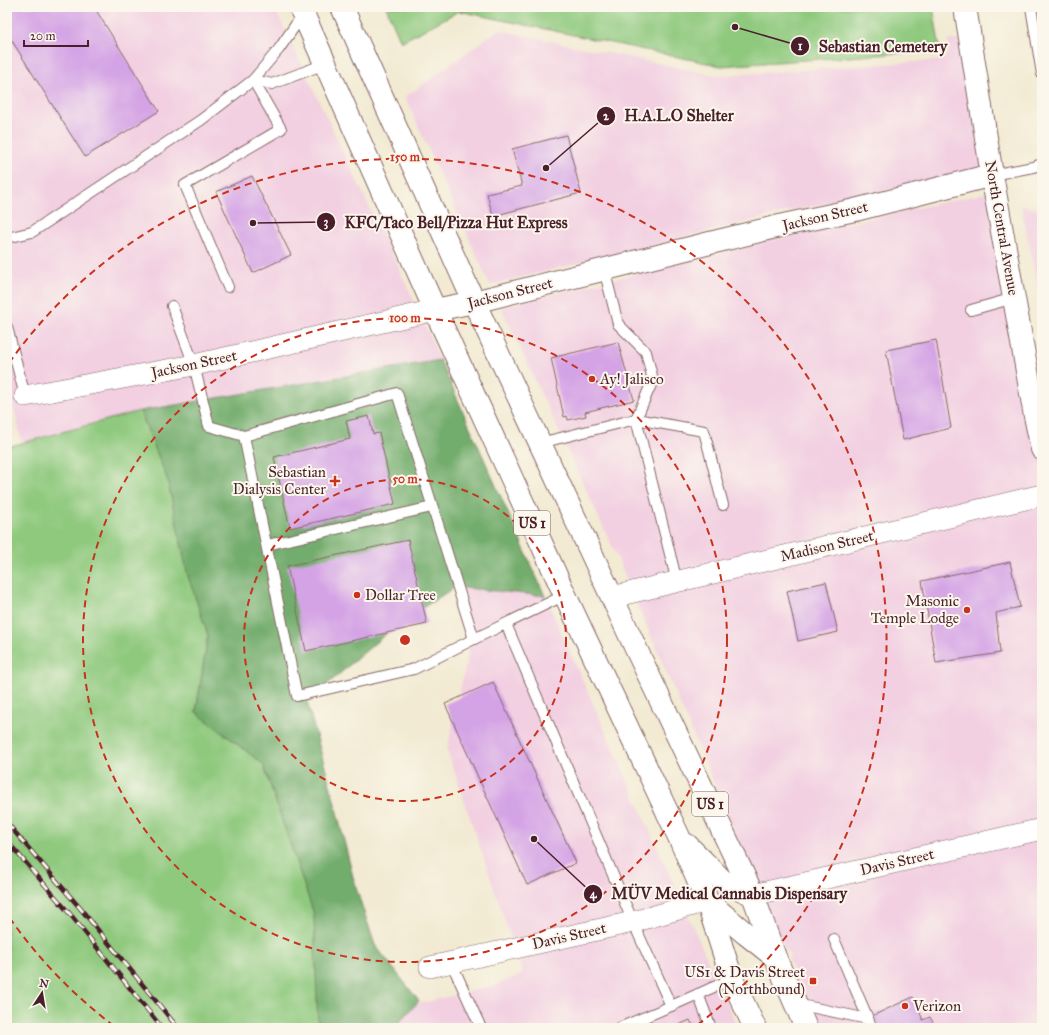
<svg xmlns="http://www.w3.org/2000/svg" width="1049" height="1035" viewBox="0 0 1049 1035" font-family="'IM FELL Great Primer',serif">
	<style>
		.built { fill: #f2cfe1 }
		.green { fill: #8fc97e; stroke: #6c7454 }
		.forest { fill: #73ad6d; stroke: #5e664c }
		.building { fill: #d4a3e5 }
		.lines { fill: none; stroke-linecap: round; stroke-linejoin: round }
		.lane-casing { stroke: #856665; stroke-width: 12 }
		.street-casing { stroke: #856665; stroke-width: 22 }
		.secondary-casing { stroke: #856665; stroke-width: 24 }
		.primary-casing { stroke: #856665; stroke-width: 24 }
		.lane { stroke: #fff; stroke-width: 10 }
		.street { stroke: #fff; stroke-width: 21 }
		.secondary { stroke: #fff; stroke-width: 22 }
		.primary { stroke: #fff; stroke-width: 22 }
		.rail-casing { stroke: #4a1f2b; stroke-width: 4.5 }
		.rail { stroke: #fbf7ec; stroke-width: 3; stroke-dasharray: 9; stroke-linecap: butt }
		.ring { fill: none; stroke: #c8321e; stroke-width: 2; stroke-dasharray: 7 5 }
		.poi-dot { fill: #c8321e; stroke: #fbf7ec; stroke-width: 1.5 }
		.labels { text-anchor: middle; stroke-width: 4; stroke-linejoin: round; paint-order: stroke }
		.shield { fill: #fbf7ec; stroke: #7f6065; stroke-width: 1 }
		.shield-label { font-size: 14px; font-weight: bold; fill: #4a1f2b }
		.street-label { font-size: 15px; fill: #4a1f2b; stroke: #fbf7ec }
		.poi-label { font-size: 15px; fill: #4a1f2b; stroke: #fbf7ec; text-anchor: start }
		.centre { fill: #c8321e; stroke: #fbf7ec; stroke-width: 2 }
		.ring-label { font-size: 12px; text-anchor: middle; font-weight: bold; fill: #c8321e; stroke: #fbf7ec; stroke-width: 4; stroke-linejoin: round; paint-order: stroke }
		.leader { fill: none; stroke: #4a1f2b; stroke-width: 1.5 }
		.callout-dot { fill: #4a1f2b; stroke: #fbf7ec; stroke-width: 1.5 }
		.mark-label { font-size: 12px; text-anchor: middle; font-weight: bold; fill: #fff }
		.callout-label { font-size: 16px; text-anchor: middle; font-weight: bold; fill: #4a1f2b; stroke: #fbf7ec; stroke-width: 4; stroke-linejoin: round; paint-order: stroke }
	</style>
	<rect width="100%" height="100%" fill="#fbf7ec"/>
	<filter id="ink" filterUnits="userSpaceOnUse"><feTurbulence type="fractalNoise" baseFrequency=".025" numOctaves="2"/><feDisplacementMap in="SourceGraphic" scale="8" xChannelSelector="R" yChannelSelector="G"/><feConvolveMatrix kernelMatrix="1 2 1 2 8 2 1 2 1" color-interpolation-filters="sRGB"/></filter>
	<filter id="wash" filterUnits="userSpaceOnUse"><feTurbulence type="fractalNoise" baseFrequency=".012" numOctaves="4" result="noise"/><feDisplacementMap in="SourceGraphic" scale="16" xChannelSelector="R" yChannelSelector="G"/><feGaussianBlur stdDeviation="0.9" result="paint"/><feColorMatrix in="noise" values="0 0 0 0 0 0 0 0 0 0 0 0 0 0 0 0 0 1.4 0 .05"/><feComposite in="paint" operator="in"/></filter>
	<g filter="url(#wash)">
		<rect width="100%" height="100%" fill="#f2ead2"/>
		<g class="built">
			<polygon points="7,7 274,7 410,292 440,360 140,411 22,443 7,380"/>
			<polygon points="498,30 719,76 940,60 943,59 948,54 949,50 948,40 963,40 990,167 787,212 490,285 405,97"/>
			<polygon points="995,191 1042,423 1042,1028 822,1028 798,981 788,958 790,955 785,949 614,550 501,307 790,236"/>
			<polygon points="1021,205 1042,211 1042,309 1039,293"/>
			<polygon points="457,587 545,596 738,1028 394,1028 416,1004 494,986 523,974 447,750 470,645"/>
		</g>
		<g class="green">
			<polygon points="386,7 933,7 940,49 877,55 721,66 459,11 401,42"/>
			<polygon points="140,411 167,478 188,575 208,635 196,712 263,764 314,914 318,1028 7,1028 7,447"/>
		</g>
		<polygon class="forest" points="440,360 545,596 455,587 396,625 307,702 333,796 355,885 375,945 419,1001 394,1028 318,1028 314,914 263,764 196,712 208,635 188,576 167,478 140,411"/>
		<g id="blocks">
			<g class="building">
				<polygon points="7,7 94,7 159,111 85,157 7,33"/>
				<polygon points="566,135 581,193 493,216 487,194 522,186 512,149"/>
				<polygon points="252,176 291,255 253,273 216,192"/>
				<polygon points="936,340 951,428 903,440 886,350"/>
				<polygon points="618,342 634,400 585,412 586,416 568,420 567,416 564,417 551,358"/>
				<polygon points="369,416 373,434 379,433 395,504 290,528 274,457 350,439 346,421"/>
				<polygon points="408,540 427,624 306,651 287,566"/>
				<polygon points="1010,562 1020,607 996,613 1000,653 936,663 922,581"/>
				<polygon points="826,582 838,632 798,641 787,591"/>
				<polygon points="493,682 576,863 527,885 445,704"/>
				<polygon points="913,997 923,1020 930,1017 936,1028 877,1028 872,1016"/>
				<polygon points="690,1020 694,1028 672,1028"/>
			</g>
		</g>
	</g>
	<g filter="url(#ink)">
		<use href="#blocks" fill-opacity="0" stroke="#856665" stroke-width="1"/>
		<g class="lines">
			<defs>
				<g id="lane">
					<polyline points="1031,7 1042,74"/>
					<polyline points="253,80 272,84 325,64"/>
					<polyline points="992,175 1033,167 1042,164"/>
					<polyline points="7,238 32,232 201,120 253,80 279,49 303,14"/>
					<polyline points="604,269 618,324 646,352 653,380 636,419 677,582"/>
					<polyline points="228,287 185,185 281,129 253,80"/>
					<polyline points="172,306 194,365 209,426 244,436 297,696 414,669 474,639 565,595"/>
					<polyline points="971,310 1014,298"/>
					<polyline points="7,327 25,396"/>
					<polyline points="244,436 397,393 474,639"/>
					<polyline points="540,443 636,419 704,431 723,505"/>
					<polyline points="267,545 432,507"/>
					<polyline points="506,624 633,922 671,1006"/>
					<polyline points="834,939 872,1028"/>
					<polyline points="451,962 481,1028"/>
					<polyline points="698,994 711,1028"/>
					<polyline points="796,1004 868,1019"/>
					<polyline points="619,1028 671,1006 732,979"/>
				</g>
				<g id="street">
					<polyline points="25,396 194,365 435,310"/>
					<polyline points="612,597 1042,495"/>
					<polyline points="753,895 1042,829"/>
					<polyline points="430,967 633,922 707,901"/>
				</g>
				<g id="secondary">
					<polyline points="965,7 992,175 1035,416 1042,449"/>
					<polyline points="435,310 474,302 710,243 788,224 855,210 992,175"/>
				</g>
				<g id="primary">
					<polyline points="300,7 435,310 565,595 679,837 707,901 732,979 755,1028"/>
					<polyline points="342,7 474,302 638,653 753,895 775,957 806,1028"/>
					<polyline points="687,845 723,881 753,895"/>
					<polyline points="707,901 746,934 775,957"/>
				</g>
			</defs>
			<use href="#lane" class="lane-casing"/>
			<use href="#street" class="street-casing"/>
			<use href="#secondary" class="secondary-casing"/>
			<use href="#primary" class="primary-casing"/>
			<use href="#lane" class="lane"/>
			<use href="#street" class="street"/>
			<use href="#secondary" class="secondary"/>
			<use href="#primary" class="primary"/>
			<defs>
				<g id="rail">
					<polyline points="7,823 80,908 178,1028"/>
					<polyline points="7,841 70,914 162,1028"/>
				</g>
			</defs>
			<use href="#rail" class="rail-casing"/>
			<use href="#rail" class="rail"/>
		</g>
	</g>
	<g class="ring">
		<circle cx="405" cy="640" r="161"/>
		<circle cx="405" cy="640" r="322"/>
		<path d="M114 1026A483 483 0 0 1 9 917M9 363A483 483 0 1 1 696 1026"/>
	</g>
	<g class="poi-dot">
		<circle cx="592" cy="379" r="4"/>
		<path d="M333 475h4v4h4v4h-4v4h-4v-4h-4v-4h4z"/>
		<circle cx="357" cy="595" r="4"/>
		<circle cx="967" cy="610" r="4"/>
		<rect x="809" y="977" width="8" height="8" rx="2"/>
		<circle cx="905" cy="1006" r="4"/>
	</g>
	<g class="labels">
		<g class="shield">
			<rect x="514" y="511" width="36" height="24" rx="3"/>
			<rect x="692" y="792" width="36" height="24" rx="3"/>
		</g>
		<g class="shield-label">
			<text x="532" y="528">US 1</text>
			<text x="710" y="809">US 1</text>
		</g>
		<g class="street-label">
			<text transform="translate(825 216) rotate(-13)" y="5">Jackson Street</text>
			<text transform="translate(1002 228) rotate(80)" y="5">North Central Avenue</text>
			<text transform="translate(510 293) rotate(-14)" y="5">Jackson Street</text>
			<text transform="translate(194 364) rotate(-12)" y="5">Jackson Street</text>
			<text transform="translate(827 546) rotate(-13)" y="5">Madison Street</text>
			<text transform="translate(897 862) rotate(-13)" y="5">Davis Street</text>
			<text transform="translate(569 936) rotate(-13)" y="5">Davis Street</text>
		</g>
		<g class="poi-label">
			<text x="600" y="384">Ay! Jalisco</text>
			<text x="326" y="477" text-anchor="end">Sebastian<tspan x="326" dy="17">Dialysis Center</tspan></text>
			<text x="365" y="600">Dollar Tree</text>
			<text x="959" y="606" text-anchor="end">Masonic<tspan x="959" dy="17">Temple Lodge</tspan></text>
			<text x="805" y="977" text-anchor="end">US1 &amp; Davis Street<tspan x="805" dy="17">(Northbound)</tspan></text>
			<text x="913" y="1011">Verizon</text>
		</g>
	</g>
	<circle cx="405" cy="640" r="6" class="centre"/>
	<g class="ring-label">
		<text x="405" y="161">150 m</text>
		<text x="405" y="322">100 m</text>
		<text x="405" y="483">50 m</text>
	</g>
	<path class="leader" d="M735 27L800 46M546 168L606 116M253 223L326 222M534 839L593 894"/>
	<g class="callout-dot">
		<circle cx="735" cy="27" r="4"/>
		<circle cx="546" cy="168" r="4"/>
		<circle cx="253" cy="223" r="4"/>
		<circle cx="534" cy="839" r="4"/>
		<circle cx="800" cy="46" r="10"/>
		<circle cx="606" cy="116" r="10"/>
		<circle cx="326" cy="222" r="10"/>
		<circle cx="593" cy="894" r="10"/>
	</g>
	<g class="mark-label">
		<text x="800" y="50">1</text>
		<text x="606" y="120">2</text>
		<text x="326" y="226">3</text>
		<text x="593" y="898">4</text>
	</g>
	<g class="callout-label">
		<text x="883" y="52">Sebastian Cemetery</text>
		<text x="679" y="121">H.A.L.O Shelter</text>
		<text x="456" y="228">KFC/Taco Bell/Pizza Hut Express</text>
		<text x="729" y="899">MÜV Medical Cannabis Dispensary</text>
	</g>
	<rect width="1049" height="1035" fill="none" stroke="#fbf7ec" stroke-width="24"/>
	<g transform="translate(42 993) rotate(12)" stroke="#fbf7ec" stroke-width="3" paint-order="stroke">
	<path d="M0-3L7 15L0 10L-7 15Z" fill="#4a1f2b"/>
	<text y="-6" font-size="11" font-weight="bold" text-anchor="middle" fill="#4a1f2b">N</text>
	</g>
	<path d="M24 40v6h64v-6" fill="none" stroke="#4a1f2b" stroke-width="2"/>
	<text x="30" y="40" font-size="12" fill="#4a1f2b" stroke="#fbf7ec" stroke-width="3" paint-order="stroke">20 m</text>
</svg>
